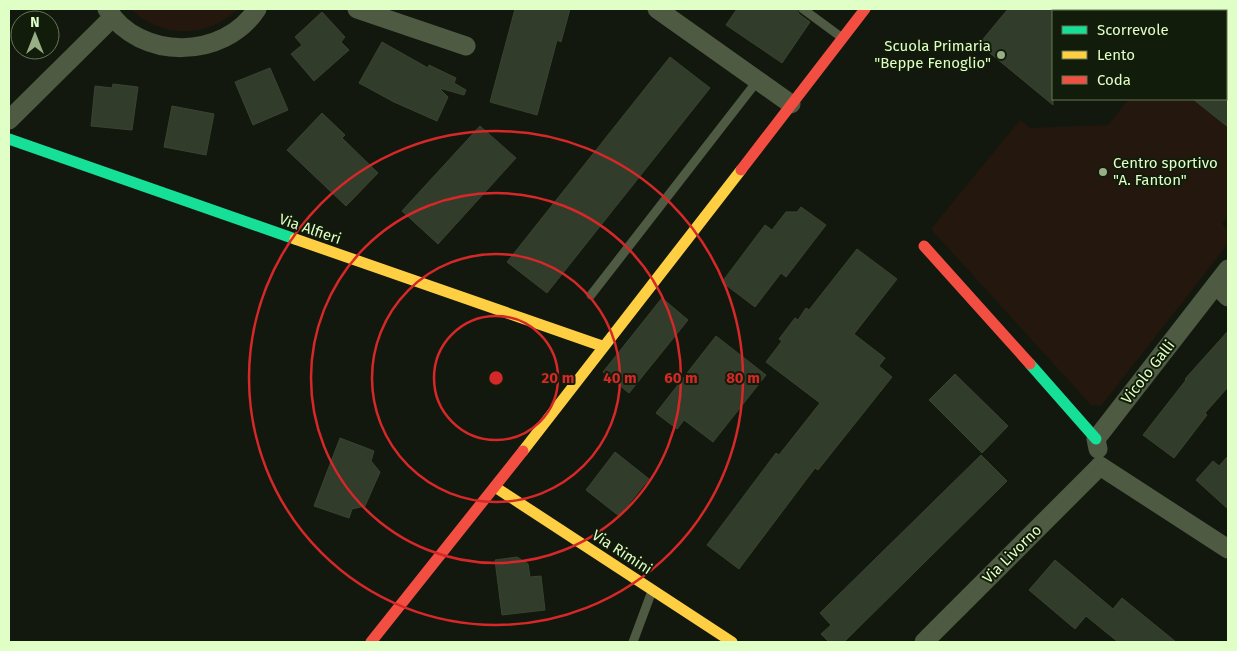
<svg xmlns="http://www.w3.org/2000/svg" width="1237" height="651" viewBox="0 0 1237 651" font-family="'Fira Sans',sans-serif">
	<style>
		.green { fill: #24170d }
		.building { fill: #323c2b; stroke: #384430 }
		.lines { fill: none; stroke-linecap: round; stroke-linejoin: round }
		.lane { stroke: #4f5a42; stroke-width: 9 }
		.street { stroke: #4f5a42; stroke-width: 19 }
		.fast { stroke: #16e098; stroke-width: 11 }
		.slow { stroke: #ffcf43; stroke-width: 11 }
		.jam { stroke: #f24e42; stroke-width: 11 }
		.ring { fill: none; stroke: #d62828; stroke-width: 2.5 }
		.poi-dot { fill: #98ae86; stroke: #121c0a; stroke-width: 2 }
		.labels { text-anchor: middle; stroke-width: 4; stroke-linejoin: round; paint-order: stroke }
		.poi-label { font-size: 15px; fill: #e0ffc6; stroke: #121c0a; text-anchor: end }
		.street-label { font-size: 15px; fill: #e0ffc6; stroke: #121c0a }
		.centre { fill: #d62828; stroke: #121c0a; stroke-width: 2.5 }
		.ring-label { font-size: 15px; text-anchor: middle; font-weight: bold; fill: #d62828; stroke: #121c0a; stroke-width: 4; stroke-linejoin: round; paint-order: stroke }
	</style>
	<rect width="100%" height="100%" fill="#13180e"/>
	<g class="green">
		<path d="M131 9H239C230 16 222 22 212 26 185 37 151 30 131 9Z"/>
		<polygon points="1202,9 1228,9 1228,216 1222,224 1228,230 1228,244 1101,406 1091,405 931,229 1020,120 1030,128 1108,125 1129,99 1226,99 1226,11 1200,11"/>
	</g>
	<g class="building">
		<polygon points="515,9 570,9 561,42 557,40 537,115 490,102"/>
		<polygon points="737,9 797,9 799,14 810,22 782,63 726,25"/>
		<polygon points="1008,9 1053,9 1053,105 979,44"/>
		<polygon points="322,12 345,37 341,42 349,50 314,81 291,54 302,45 295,37"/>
		<polygon points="382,42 428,68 429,65 456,78 454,83 466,90 464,95 439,88 448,97 437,121 394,102 359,83"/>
		<polygon points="670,57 710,88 547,293 507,262"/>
		<polygon points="270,68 288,110 253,125 235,82"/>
		<polygon points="113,84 138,87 132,130 91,126 95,86 112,88"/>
		<polygon points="1193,99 1228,99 1228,127"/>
		<polygon points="172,106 214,114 206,155 164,147"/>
		<polygon points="322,113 345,135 342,138 378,173 346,206 287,150"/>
		<polygon points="480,126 516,158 438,244 402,211"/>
		<polygon points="801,207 826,225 786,277 781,273 755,307 722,282 765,225 772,230 786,212 797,212"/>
		<polygon points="857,249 897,279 854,334 885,358 879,366 892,377 818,470 815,468 739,569 707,545 776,453 779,455 820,403 766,362 782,341 779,339 795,318 798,320 806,308 809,310"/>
		<polygon points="662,298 688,320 629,393 603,372"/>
		<polygon points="1228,331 1228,387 1205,413 1207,415 1174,458 1143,435 1186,380 1185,379"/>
		<polygon points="716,336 766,375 713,442 684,420 677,429 656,413"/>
		<polygon points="955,374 1008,426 982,453 929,400"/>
		<polygon points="340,438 374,451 371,461 380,472 365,506 352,509 349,518 314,506"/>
		<polygon points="615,452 649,479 619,516 586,490"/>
		<polygon points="981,455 1007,481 844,642 829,642 821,634 831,625 820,613"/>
		<polygon points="1228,456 1228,509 1196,480 1213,461 1219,466"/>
		<polygon points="517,557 528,564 530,577 541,576 545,610 502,615 495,560"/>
		<polygon points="1055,560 1113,609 1122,598 1176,642 1118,642 1086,616 1075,629 1029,590"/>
	</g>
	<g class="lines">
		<g class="lane">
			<polyline points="803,9 841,37"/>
			<polyline points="591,295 758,80"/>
			<polyline points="633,642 652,591"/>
		</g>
		<g class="street">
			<path d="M107 9C140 61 224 60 257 9"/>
			<polyline points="357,9 466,46"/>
			<polyline points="657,9 791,104"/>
			<polyline points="9,120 113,17"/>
			<polyline points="1216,285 1228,297"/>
			<polyline points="1098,449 1096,439 1228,269"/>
			<polyline points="1100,466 1228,549"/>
			<polyline points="924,642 1100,466"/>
		</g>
		<g class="fast">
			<polyline points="9,139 295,239"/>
			<polyline points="1030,364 1096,439"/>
		</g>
		<g class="slow">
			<polyline points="295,239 602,346"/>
			<polyline points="523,451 741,170"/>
			<polyline points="495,487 732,642"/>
		</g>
		<g class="jam">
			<polyline points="741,170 865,9"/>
			<polyline points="924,246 1030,364"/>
			<polyline points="371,642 523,451"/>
		</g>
	</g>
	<g class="ring">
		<circle cx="496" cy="378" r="62"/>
		<circle cx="496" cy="378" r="124"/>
		<circle cx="496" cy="378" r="185"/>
		<circle cx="496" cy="378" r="247"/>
	</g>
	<g class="poi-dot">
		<circle cx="1001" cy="55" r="5"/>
		<circle cx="1103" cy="172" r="5"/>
	</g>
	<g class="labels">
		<g class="poi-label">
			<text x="991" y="51">Scuola Primaria<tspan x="991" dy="17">"Beppe Fenoglio"</tspan></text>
			<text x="1113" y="168" text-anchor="start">Centro sportivo<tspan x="1113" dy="17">"A. Fanton"</tspan></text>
		</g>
		<g class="street-label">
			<text transform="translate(310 229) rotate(19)" y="5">Via Alfieri</text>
			<text transform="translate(1148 372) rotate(-52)" y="5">Vicolo Galli</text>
			<text transform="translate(622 552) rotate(33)" y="5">Via Rimini</text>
			<text transform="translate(1012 554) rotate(-45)" y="5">Via Livorno</text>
		</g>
	</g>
	<circle cx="496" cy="378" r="8" class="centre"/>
	<g class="ring-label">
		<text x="558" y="383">20 m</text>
		<text x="620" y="383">40 m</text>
		<text x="681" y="383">60 m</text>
		<text x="743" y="383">80 m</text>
	</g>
	<rect width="1237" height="651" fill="none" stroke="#e0ffc6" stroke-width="20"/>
	<rect x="1052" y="10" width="175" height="90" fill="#121c0a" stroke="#647755"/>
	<rect x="1062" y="26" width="25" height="8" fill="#16e098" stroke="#647755"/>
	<text x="1097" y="35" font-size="15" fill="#e0ffc6">Scorrevole</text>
	<rect x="1062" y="51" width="25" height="8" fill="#ffcf43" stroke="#647755"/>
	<text x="1097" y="60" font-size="15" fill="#e0ffc6">Lento</text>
	<rect x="1062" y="76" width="25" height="8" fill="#f24e42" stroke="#647755"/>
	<text x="1097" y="85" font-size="15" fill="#e0ffc6">Coda</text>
	<g transform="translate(35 35)"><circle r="24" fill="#121c0a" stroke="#647755"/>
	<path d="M0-4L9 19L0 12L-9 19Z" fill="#98ae86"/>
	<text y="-8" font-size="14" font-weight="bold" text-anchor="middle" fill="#e0ffc6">N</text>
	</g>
</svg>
